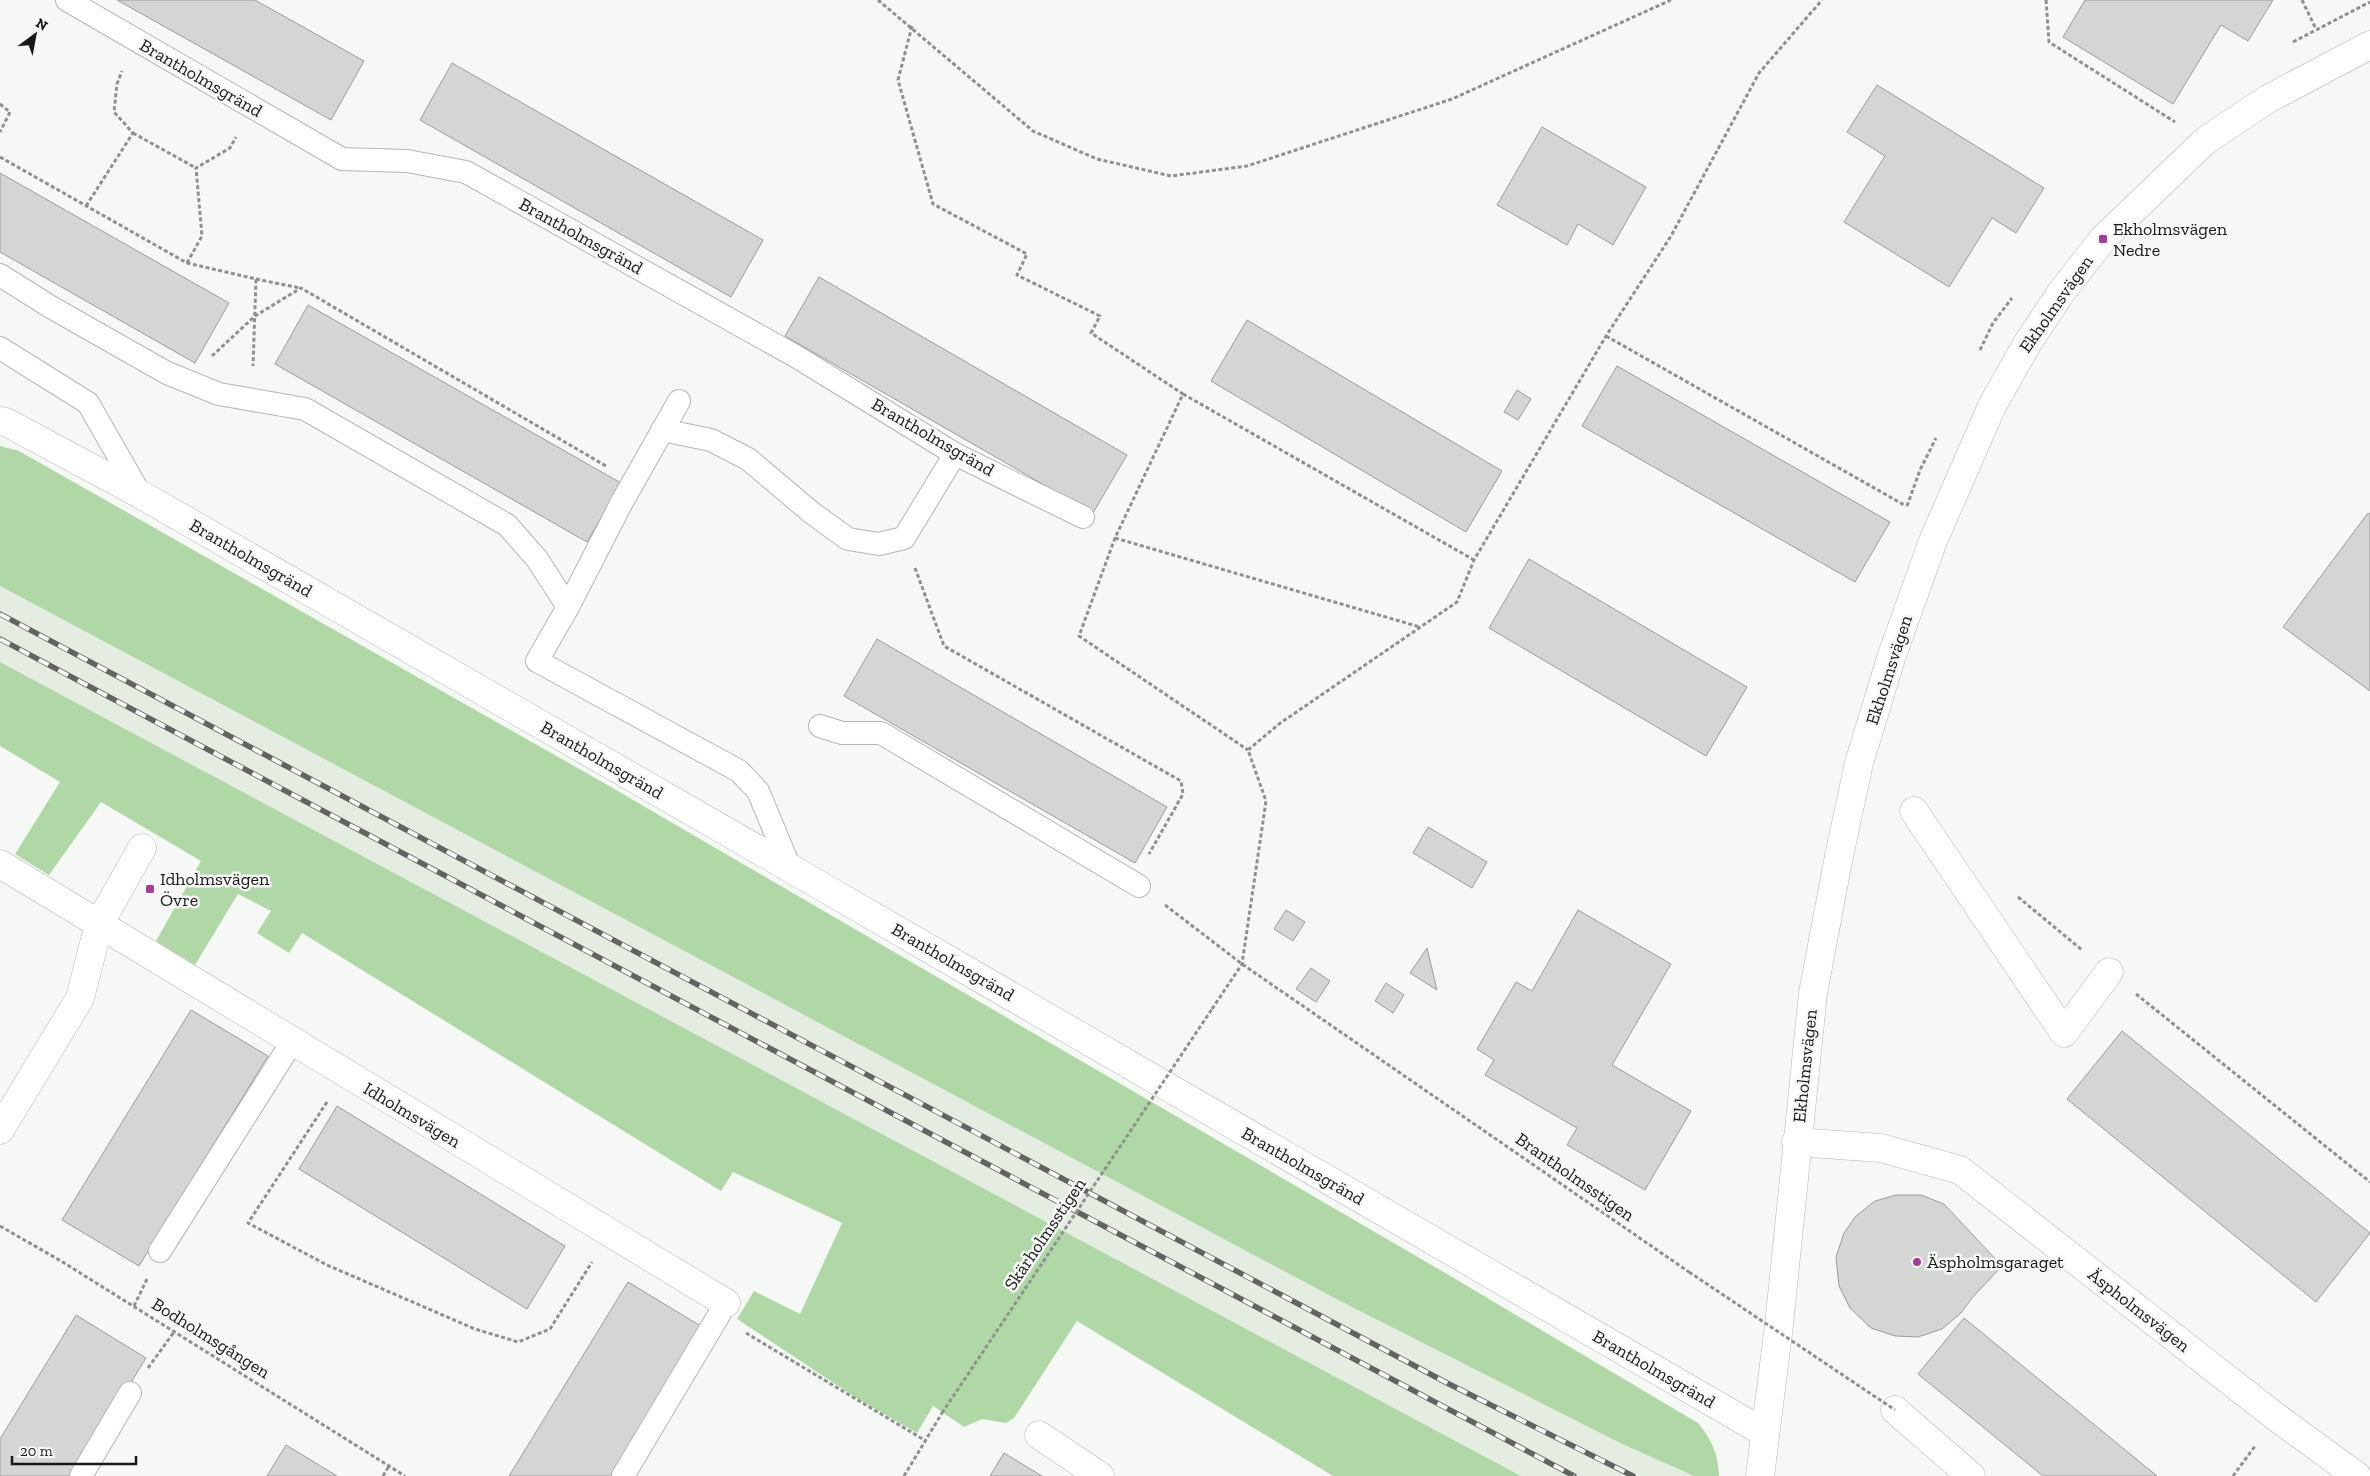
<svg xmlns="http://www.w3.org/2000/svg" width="2370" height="1476" viewBox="0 0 2370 1476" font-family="'Zilla Slab',serif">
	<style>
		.built { fill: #e5ede3 }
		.green { fill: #b0d8a6 }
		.building { fill: #d3d6d2; stroke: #9a9d9a }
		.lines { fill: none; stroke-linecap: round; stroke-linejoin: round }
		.lane-casing { stroke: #b4b7b3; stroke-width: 24 }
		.street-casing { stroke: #b4b7b3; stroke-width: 29 }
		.secondary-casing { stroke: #b4b7b3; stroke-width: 29 }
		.path { stroke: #8f918f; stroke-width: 3; stroke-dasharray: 4 2.5; stroke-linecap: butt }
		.lane { stroke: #fff; stroke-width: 22 }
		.street { stroke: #fff; stroke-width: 28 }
		.secondary { stroke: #fff; stroke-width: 28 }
		.rail-casing { stroke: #626462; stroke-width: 5.5 }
		.rail { stroke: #f5f8f4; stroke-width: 4; stroke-dasharray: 11; stroke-linecap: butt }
		.path-bridge { stroke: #8f918f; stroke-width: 3; stroke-dasharray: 4 2.5; stroke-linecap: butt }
		.poi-dot { fill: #a73c9c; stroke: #f5f8f4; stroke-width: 2 }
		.labels { text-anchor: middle; stroke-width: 5; stroke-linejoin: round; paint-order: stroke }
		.street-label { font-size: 18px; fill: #181918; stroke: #f5f8f4 }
		.poi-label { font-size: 18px; fill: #181918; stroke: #f5f8f4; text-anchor: start }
	</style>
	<rect width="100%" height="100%" fill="#f5f8f4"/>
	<polygon class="built" points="0,586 1342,1302 1620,1443 1694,1476 1521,1476 0,662"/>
	<g class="green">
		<path d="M0 446 19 451 604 783 1447 1274 1698 1423C1712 1440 1718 1454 1719 1476H1694L1620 1443 1342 1302 0 586Z"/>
		<polygon points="0,662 1521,1476 1333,1476 1077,1321 1014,1418 1006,1423 982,1419 964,1427 933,1406 917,1433 855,1397 737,1319 754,1291 800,1314 842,1223 733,1172 721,1191 302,933 289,953 257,933 271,911 238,894 195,965 156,941 201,861 101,802 49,875 15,854 60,782 0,746"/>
	</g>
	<g class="building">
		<polygon points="117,0 255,0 364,61 331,120"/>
		<polygon points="2085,0 2273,0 2248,41 2221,25 2173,104 2063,37"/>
		<polygon points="452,63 763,240 731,297 420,120"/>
		<polygon points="1877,85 2044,188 2016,233 1992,218 1949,287 1844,222 1885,156 1847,132"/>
		<polygon points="1542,127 1646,187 1613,245 1578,224 1567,245 1497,205"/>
		<polygon points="0,173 229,303 195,363 0,252"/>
		<polygon points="819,277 1127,455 1093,513 785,336"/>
		<polygon points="308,305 621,483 587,542 275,364"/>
		<polygon points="1247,320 1502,471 1466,532 1211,381"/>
		<polygon points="1617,366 1890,522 1855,582 1582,426"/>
		<polygon points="1517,390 1531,399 1518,420 1504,412"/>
		<polygon points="2368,513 2370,514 2370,691 2283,627"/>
		<polygon points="1529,559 1747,687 1706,756 1489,628"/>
		<polygon points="877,639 1167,807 1135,863 844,696"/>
		<polygon points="1428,827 1487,862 1472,888 1413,853"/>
		<polygon points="1286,910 1305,922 1293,941 1274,929"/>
		<polygon points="1578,910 1671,964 1612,1065 1691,1111 1645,1190 1567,1145 1577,1128 1485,1075 1494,1060 1477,1049 1516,982 1532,991"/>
		<polygon points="1427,948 1437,990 1410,973"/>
		<polygon points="1311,968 1330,981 1316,1002 1296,989"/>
		<polygon points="1386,983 1404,995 1393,1013 1375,1001"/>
		<polygon points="191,1010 268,1056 139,1266 62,1220"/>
		<polygon points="2122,1031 2370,1233 2316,1302 2067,1099"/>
		<polygon points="337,1106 565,1246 527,1309 299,1169"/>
		<polygon points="1896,1195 1921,1195 1944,1204 2002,1266 1972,1298 1961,1313 1942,1329 1918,1337 1895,1336 1871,1328 1850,1308 1839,1286 1836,1257 1844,1233 1856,1216 1875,1201"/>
		<polygon points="628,1282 704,1328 614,1476 509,1476"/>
		<polygon points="76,1315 146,1358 74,1476 0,1476 0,1439"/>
		<polygon points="1964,1318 2157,1476 2043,1476 1918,1374"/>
		<polygon points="286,1445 337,1476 267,1476"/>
		<polygon points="1004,1453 1042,1476 990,1476"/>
	</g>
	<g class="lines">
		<defs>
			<g id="lane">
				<polyline points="67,0 342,159 407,161 466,172 797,357 955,454 1083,517"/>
				<polyline points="0,275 49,306 167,373 219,394 305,409 507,525 537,559 568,607"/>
				<polyline points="0,348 88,403 140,494"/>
				<polyline points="679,401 622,502 568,607 537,661 739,771 758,791 790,868"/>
				<polyline points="662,430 711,440 748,459 812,513 848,539 879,544 904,538 955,454"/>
				<polyline points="820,726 842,733 881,733 1139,886"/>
				<polyline points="160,1251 292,1042"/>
				<polyline points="81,1476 130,1393"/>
				<polyline points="623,1476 726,1303"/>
			</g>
			<g id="street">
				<polyline points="0,421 6,422 140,494 790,868 1765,1433"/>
				<polyline points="1914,811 2064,1033 2109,972"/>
				<polyline points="0,864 726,1303"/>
				<polyline points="0,1130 80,998 99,924 142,848"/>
				<polyline points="1796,1142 1881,1148 1960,1170 2276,1417 2357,1476"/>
				<polyline points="1895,1410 1971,1476"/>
				<polyline points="1039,1435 1100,1476"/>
			</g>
			<polyline id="secondary" points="1760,1476 1779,1325 1813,993 1839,856 1859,763 1892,655 1933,541 1992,406 2027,344 2063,290 2103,239 2205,141 2268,99 2370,45"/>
		</defs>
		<use href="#lane" class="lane-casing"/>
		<use href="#street" class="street-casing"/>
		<use href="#secondary" class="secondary-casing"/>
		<g class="path">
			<polyline points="878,0 1033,131 1097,159 1171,176 1247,166 1452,99 1671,0"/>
			<polyline points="2046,0 2049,42 2175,122"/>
			<polyline points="2302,0 2316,29"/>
			<polyline points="912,26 898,80 933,204 1027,254 1017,275 1100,316 1091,333 1183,394 1115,538 1079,636 1248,750"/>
			<polyline points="2293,42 2370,2"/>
			<polyline points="0,104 10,112 0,132"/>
			<polyline points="133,133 196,168"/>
			<polyline points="0,157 187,263 256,279 253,366"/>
			<polyline points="86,206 133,133 114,112 117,84 122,71"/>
			<polyline points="187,263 202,236 196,168 230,148 236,137"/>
			<polyline points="256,279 300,288"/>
			<polyline points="1606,336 1906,506"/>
			<polyline points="1980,350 1993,323 2012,298"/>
			<polyline points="212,356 255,316 301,288 606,466"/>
			<polyline points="1183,394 1474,560"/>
			<polyline points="1907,506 1920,470 1936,438"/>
			<polyline points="1115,538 1420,627"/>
			<polyline points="915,568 944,646 1181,781 1183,794 1149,854"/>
			<polyline points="2018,897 2082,950"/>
			<polyline points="1165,905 1242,964 1689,1272"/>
			<polyline points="2136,994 2370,1182"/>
			<polyline points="1212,1009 1242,964 1266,801 1248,750 1279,724 1457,602 1474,560 1606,336 1671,236 1759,73 1822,0"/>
			<polyline points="327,1102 248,1223 327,1265 475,1329 518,1342 550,1329 592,1262"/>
			<polyline points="0,1226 61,1261 405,1476"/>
			<polyline points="134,1306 147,1279"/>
			<polyline points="746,1333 926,1441"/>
			<polyline points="148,1368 174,1332"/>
			<polyline points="383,1476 389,1466"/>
			<polyline points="904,1476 942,1413"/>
			<polyline points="2233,1476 2255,1446"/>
		</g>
		<use href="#lane" class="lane"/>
		<use href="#street" class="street"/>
		<use href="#secondary" class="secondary"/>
		<defs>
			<g id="rail">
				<polyline points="0,614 1447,1383 1633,1476"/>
				<polyline points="0,639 1574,1476"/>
			</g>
		</defs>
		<use href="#rail" class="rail-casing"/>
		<use href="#rail" class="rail"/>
		<g class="path-bridge">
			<polyline points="1689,1272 1895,1410"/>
			<polyline points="942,1413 1212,1009"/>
		</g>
	</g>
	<g class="poi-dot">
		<rect x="2098" y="234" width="10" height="10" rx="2.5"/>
		<rect x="145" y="884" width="10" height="10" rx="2.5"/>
		<circle cx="1917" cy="1262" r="5"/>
	</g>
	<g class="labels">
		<g class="street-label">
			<text transform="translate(201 78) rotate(30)" y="6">Brantholmsgränd</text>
			<text transform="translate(581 236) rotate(29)" y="6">Brantholmsgränd</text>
			<text transform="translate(2056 304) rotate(-55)" y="6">Ekholmsvägen</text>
			<text transform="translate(933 437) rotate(30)" y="6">Brantholmsgränd</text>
			<text transform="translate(251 558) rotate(30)" y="6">Brantholmsgränd</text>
			<text transform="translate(1889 670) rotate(-72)" y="6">Ekholmsvägen</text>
			<text transform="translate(602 760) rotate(30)" y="6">Brantholmsgränd</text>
			<text transform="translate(953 962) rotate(30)" y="6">Brantholmsgränd</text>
			<text transform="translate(1805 1066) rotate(-84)" y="6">Ekholmsvägen</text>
			<text transform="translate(412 1115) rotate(31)" y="6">Idholmsvägen</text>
			<text transform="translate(1303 1166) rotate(30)" y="6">Brantholmsgränd</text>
			<text transform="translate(1575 1177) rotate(35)" y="6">Brantholmsstigen</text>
			<text transform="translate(1045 1234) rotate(-56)" y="6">Skärholmsstigen</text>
			<text transform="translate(2139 1310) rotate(38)" y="6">Äspholmsvägen</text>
			<text transform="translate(211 1338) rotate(32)" y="6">Bodholmsgången</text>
			<text transform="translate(1654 1369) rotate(30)" y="6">Brantholmsgränd</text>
		</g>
		<g class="poi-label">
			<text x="2113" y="235">Ekholmsvägen<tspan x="2113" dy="21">Nedre</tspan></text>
			<text x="160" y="885">Idholmsvägen<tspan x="160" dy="21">Övre</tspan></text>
			<text x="1927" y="1268">Äspholmsgaraget</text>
		</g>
	</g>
	<g transform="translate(35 35) rotate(32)" stroke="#f5f8f4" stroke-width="4" paint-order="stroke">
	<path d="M0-4L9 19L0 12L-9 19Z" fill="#181918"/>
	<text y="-8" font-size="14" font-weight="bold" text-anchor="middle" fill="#181918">N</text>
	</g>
	<path d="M12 1456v8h124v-8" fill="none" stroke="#181918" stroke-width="2.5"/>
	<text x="20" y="1456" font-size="15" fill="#181918" stroke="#f5f8f4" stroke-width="4" paint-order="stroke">20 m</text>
</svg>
